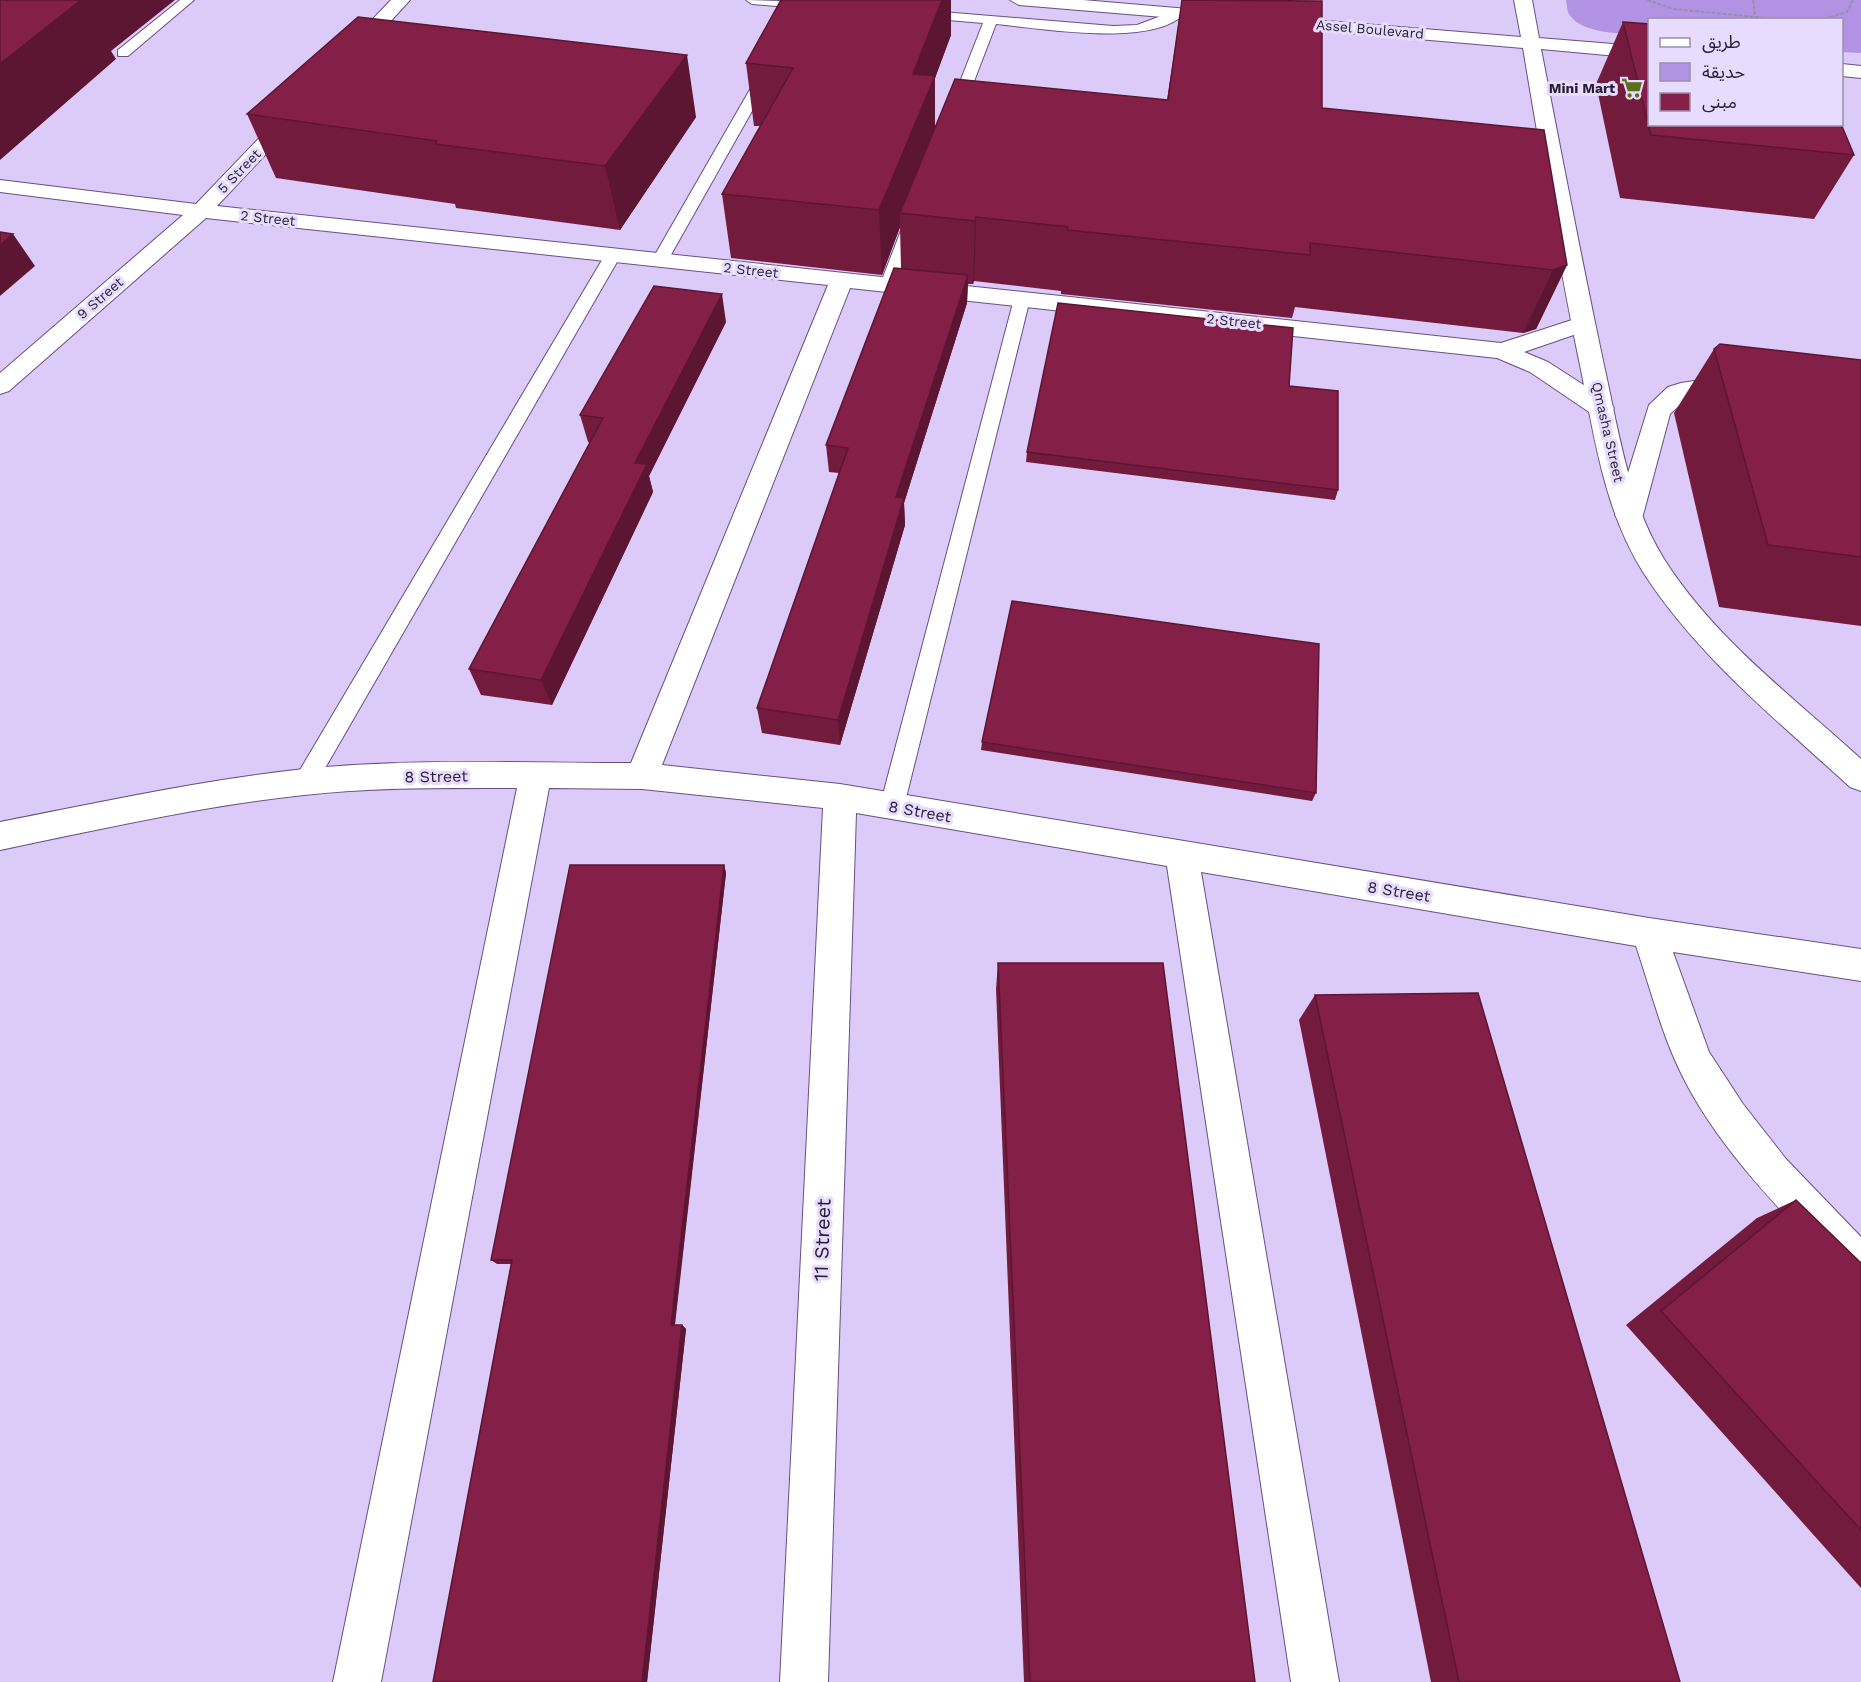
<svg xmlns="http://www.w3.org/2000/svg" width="1861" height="1682" viewBox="0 0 1861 1682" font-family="'Work Sans','Noto Sans Arabic',sans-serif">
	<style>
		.green { fill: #b293e3 }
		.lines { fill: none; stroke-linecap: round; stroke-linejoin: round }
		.service-casing { stroke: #655183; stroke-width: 2 }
		.minor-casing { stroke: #655183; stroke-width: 2 }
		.tertiary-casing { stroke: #655183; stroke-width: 2 }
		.path { stroke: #9a8db2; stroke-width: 2; stroke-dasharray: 4 1.5; stroke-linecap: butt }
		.service { fill: #fff; fill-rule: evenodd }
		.minor { fill: #fff; fill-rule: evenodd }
		.tertiary { fill: #fff; fill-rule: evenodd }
		.wall { fill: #721b3d }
		.shaded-wall { fill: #5c1632 }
		.building { fill: #841f47; stroke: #5c1632; stroke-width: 1.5 }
		.labels { text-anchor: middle; stroke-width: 6; stroke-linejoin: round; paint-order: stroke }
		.far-street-label { font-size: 14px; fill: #261e33; stroke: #e7dbfe }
		.far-poi-label { font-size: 14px; font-weight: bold; fill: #261e33; stroke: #e7dbfe; text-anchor: end }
		.street-label { font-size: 16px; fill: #261e33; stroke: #e7dbfe }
		.near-street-label { font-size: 20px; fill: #261e33; stroke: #e7dbfe }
	</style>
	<rect width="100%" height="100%" fill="#dccbf9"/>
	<path class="green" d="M1566 0H1861V53L1842 52V20H1650L1649 35C1627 33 1583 36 1569 14 1567 11 1567 4 1566 0Z"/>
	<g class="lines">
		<defs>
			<g id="service">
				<polygon points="180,0 194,0 128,56 118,56 118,50"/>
				<polygon points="746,0 817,2 818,5 812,9 752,4"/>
				<path d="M918 10 1113 26 1137 25 1177 10 1184 14C1151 48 1040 28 996 24L963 110 956 114 949 110 983 23 913 17V11Z"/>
				<polygon points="767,68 774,72 668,260 660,265 654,263 652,260 760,72"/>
				<polygon points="913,215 921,220 896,285 888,290 882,289 880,285 905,220"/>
				<polygon points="613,250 621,255 313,789 305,791 297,789 293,782 297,775 605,255"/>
				<polygon points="1022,294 1030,299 904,806 900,813 892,816 884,813 880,806 1014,299"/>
			</g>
			<g id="minor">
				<polygon points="391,0 410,0 358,57 344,57 342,53 344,49"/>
				<path d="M293 108 300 110 303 114 300 118 217 206 1501 343 1575 319H1591L1595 324 1591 329 1524 352 1548 362 1610 402 1614 408 1610 414 1601 416 1592 414 1530 372 1497 358 850 288 662 765 840 784 1649 918 1861 949V981L1673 952 1709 1052 1743 1104 1786 1159 1861 1237V1286L1847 1280C1788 1218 1717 1149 1680 1071 1661 1032 1650 987 1636 946L1201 872 1339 1682H1291L1167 866 856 813 828 1682H780L823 808 642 789 549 788 381 1682H333L517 788C446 788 375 787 304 795 201 806 101 829 0 850V822C101 802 202 780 304 769 413 758 523 763 631 763L828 285 206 218 9 391 0 394V373L183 215 0 192V180L196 204 286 110Z"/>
				<polygon points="1734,375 1743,378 1746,383 1743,388 1694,395 1686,399 1670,414 1643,515 1639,522 1629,524 1619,522 1615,515 1649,405 1668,387 1681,383"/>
			</g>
			<g id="tertiary">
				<polygon points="1010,0 1083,0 1223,12 1232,17 1223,22 1019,5"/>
				<path d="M1514 0H1532L1539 38 1650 47V59L1541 49C1562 156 1582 263 1605 370 1619 433 1629 503 1664 559 1714 638 1793 697 1861 759V791L1850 787C1777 720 1697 656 1643 572 1604 510 1594 435 1580 365 1558 260 1541 154 1523 48L1278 27 1269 22 1278 17 1521 37Z"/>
				<polygon points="1842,64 1861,66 1861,78 1842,76"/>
			</g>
		</defs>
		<use href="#service" class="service-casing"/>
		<use href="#minor" class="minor-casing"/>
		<use href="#tertiary" class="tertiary-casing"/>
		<g class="path">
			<polyline points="1647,0 1674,9 1786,20"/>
			<polyline points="1753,0 1755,17"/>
			<polyline points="1819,20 1847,12 1853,0"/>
		</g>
		<use href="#service" class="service"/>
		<use href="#minor" class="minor"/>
		<use href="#tertiary" class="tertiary"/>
	</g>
	<g class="wall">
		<polygon points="781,0 951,0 951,35 935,78 935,127 1167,100 1182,0 1322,108 1567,265 1536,329 1523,333 1295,307 1292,318 1061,294 1061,291 974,281 973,284 968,284 967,303 904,503 905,525 840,745 762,733 757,708 839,473 829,472 826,445 901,268 900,227 882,275 731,258 722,194 760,126 754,126 746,63"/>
		<polygon points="1623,22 1854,155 1814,219 1620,198 1596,84"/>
		<polygon points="247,114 696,117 620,230 456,208 455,204 276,178"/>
		<polygon points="726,322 649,476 653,492 552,705 481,695 469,669 590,443 588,442 580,415"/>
		<polygon points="1714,349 1861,360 1861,626 1719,607 1674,413"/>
		<polygon points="1289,386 1338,490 1335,500 1026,462 1027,452"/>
		<polygon points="982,742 1316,793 1312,801 981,750"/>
		<polygon points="570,865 724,865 726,873 675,1325 682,1325 686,1329 647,1682 433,1682 511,1264 497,1264 491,1260"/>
		<polygon points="998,963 1255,1682 1024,1682 996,989"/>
		<polygon points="1315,995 1680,1682 1431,1682 1299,1020"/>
		<polygon points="1796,1200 1861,1263 1861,1588 1626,1325 1757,1218"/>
	</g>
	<g class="shaded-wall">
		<polygon points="72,0 175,0 111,51 116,59 0,160 0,64"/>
		<polygon points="942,0 951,0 951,35 935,78 935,139 900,213 900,227 882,275 879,210 913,74"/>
		<polygon points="687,55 696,117 620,230 605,166"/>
		<polygon points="976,217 974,281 973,284 975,221"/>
		<polygon points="13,234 35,266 0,296 0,245"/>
		<polygon points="1567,265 1536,329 1523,333 1553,270"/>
		<polygon points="968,275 967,303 904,503 905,525 840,745 838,720 896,497"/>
		<polygon points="722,294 726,322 649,476 653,492 552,705 541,680 635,463"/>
		<polygon points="724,865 726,873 674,1329 671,1325"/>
		<polygon points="682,1325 686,1329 647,1682 642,1682"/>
	</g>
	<g class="building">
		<polygon points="0,0 81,0 0,64"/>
		<polygon points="781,0 942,0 913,74 935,76 879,210 722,194 793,68 746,63"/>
		<polygon points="1182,0 1322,1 1322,108 1544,130 1567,265 1553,270 1310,243 1310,255 1067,230 1068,227 976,217 975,221 900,213 955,79 1168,100"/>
		<polygon points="358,17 687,55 605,166 435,144 437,141 247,114"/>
		<polygon points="1623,22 1650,24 1650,124 1841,124 1854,155 1651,135"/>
		<polygon points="0,232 13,234 0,245"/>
		<polygon points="894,268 968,275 896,497 904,498 838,720 757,708 848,448 826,445"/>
		<polygon points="654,286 722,294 635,463 647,464 541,680 469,669 603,418 580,415"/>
		<polygon points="1058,303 1293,328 1289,386 1338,391 1338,490 1027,452"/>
		<polygon points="1720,344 1861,360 1861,557 1768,545 1714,349"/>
		<polygon points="1012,601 1319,644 1316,793 982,742"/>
		<polygon points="570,865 724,865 671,1325 682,1325 642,1682 433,1682 512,1260 491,1260"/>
		<polygon points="998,963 1163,963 1255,1682 1030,1682"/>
		<polygon points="1478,993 1680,1682 1459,1682 1315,995"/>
		<polygon points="1796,1200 1861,1263 1861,1530 1661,1311"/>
	</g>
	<defs>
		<symbol id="supermarket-bare" viewBox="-9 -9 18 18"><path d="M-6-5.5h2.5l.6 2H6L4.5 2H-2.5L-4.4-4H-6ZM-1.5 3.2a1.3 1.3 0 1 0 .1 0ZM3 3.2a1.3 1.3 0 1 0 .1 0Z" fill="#5c6e1c" stroke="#e7dbfe" stroke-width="2.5" paint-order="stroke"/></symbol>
	</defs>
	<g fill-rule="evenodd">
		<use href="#supermarket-bare" x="1617" y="73" width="30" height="30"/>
	</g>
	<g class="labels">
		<g class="far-street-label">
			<text transform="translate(1370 29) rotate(5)" y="5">Assel Boulevard</text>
			<text transform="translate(239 171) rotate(-46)" y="5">5 Street</text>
			<text transform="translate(268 218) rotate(6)" y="5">2 Street</text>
			<text transform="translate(751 270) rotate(6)" y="5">2 Street</text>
			<text transform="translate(100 298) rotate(-41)" y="5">9 Street</text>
			<text transform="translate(1234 321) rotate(6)" y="5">2 Street</text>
			<text transform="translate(1608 432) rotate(77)" y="5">Qmasha Street</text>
		</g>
		<g class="far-poi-label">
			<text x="1615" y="93">Mini Mart</text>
		</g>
		<g class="street-label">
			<text transform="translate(436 776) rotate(-1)" y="6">8 Street</text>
			<text transform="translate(920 811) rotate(10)" y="6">8 Street</text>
			<text transform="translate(1399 891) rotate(9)" y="6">8 Street</text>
		</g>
		<g class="near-street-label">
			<text transform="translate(822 1240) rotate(-88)" y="7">11 Street</text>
		</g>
	</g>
	<rect x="1648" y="18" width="195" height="108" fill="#e7dbfe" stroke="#9a8fad" stroke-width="1.5"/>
	<rect x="1660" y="38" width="30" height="9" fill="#ffffff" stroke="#9a8fad" stroke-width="1.5"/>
	<text x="1702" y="48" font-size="18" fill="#261e33">طريق</text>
	<rect x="1660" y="63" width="30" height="18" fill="#b293e3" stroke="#9a8fad" stroke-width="1.5"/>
	<text x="1702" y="78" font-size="18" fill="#261e33">حديقة</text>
	<rect x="1660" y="93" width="30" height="18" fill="#841f47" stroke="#9a8fad" stroke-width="1.5"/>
	<text x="1702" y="108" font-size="18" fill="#261e33">مبنى</text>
</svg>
